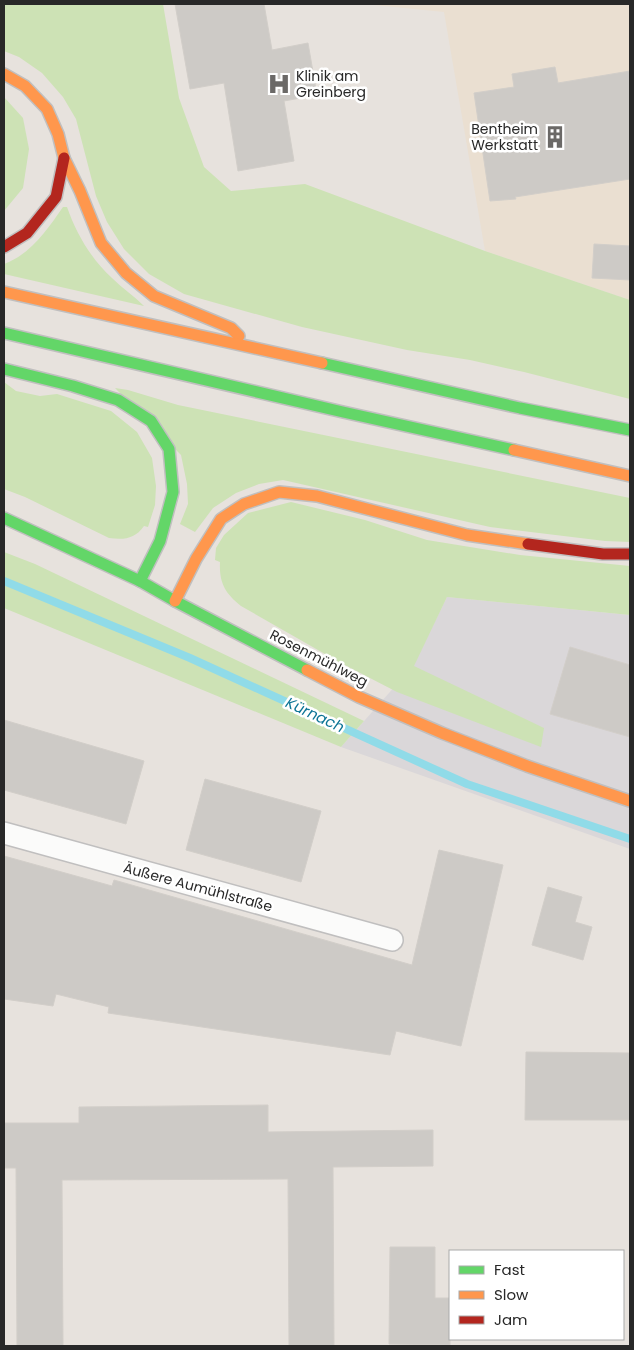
<svg xmlns="http://www.w3.org/2000/svg" width="634" height="1350" viewBox="0 0 634 1350" font-family="Poppins,sans-serif">
	<style>
		.industrial { fill: #dad7d9 }
		.education { fill: #eadfd1 }
		.green { fill: #cde2b5 }
		.lines { fill: none; stroke-linecap: round; stroke-linejoin: round }
		.stream { stroke: #90dbe8; stroke-width: 8 }
		.building { fill: #cdcac6; stroke: #d2cec9 }
		.street-casing { stroke: #c0bfbf; stroke-width: 24 }
		.fast-casing { stroke: #c0bfbf; stroke-width: 14 }
		.slow-casing { stroke: #c0bfbf; stroke-width: 14 }
		.jam-casing { stroke: #c0bfbf; stroke-width: 14 }
		.street { stroke: #fbfbfa; stroke-width: 21 }
		.fast { stroke: #63d668; stroke-width: 11 }
		.slow { stroke: #ff974d; stroke-width: 11 }
		.jam { stroke: #b3261e; stroke-width: 11 }
		.labels { text-anchor: middle; stroke-width: 5; stroke-linejoin: round; paint-order: stroke }
		.poi-label { font-size: 14px; fill: #282828; stroke: #fff; text-anchor: start }
		.street-label { font-size: 14px; fill: #282828; stroke: #fff }
		.water-label { font-size: 15px; font-style: italic; fill: #0e7596; stroke: #fff }
	</style>
	<rect width="100%" height="100%" fill="#e7e2dd"/>
	<polygon class="industrial" points="447,597 630,615 630,849 341,747 413,666"/>
	<polygon class="education" points="364,4 630,4 630,300 485,251 444,12"/>
	<g class="green">
		<polygon points="4,4 163,4 179,98 204,167 231,191 305,184 485,251 630,300 630,399 524,372 470,360 407,350 302,327 184,294 149,274 124,249 107,222 96,196 76,119 63,97 42,73 19,57 4,51"/>
		<polygon points="4,97 23,118 29,149 23,188 4,211"/>
		<path d="M63 207H67C76 233 91 259 112 278 122 288 134 296 144 306L4 274V264C31 254 47 230 63 207Z"/>
		<path d="M4 382 16 391 40 396 57 394 111 411 137 432 152 458 156 486 155 505 148 527 144 526C135 539 124 540 109 538L25 497 4 489Z"/>
		<polygon points="115,388 128,390 178,405 630,498 630,542 605,541 490,527 283,480 259,484 236,493 213,508 195,532 180,524 188,504 187,484 181,455"/>
		<path d="M291 502 365 520 427 540 520 555 630 566V615L447 597 414 666 544 728 541 747 397 692 339 662 241 606C225 593 219 583 220 562L215 560 216 548 224 535 248 513Z"/>
		<polygon points="4,552 35,564 364,721 341,747 4,608"/>
	</g>
	<g class="lines">
		<polyline class="stream" points="4,581 190,658 467,784 630,839"/>
	</g>
	<g class="building">
		<polygon points="175,4 264,4 272,50 308,43 317,95 284,101 294,161 238,171 224,83 190,89"/>
		<polygon points="555,67 558,83 630,71 630,179 515,197 516,199 490,201 474,93 514,87 512,74"/>
		<polygon points="594,244 630,246 630,280 592,278"/>
		<polygon points="570,647 630,665 630,737 550,714"/>
		<polygon points="4,720 144,761 126,824 4,790"/>
		<polygon points="205,779 321,811 301,882 186,850"/>
		<polygon points="439,850 503,865 461,1046 396,1031 390,1055 108,1013 109,1007 56,994 53,1006 4,999 4,856 112,886 114,880 412,965"/>
		<polygon points="548,887 582,897 575,922 592,927 583,960 532,945"/>
		<polygon points="526,1052 630,1053 630,1120 525,1120"/>
		<polygon points="268,1105 268,1132 433,1130 433,1166 333,1167 334,1346 289,1346 288,1179 62,1180 63,1346 17,1346 16,1168 4,1168 4,1123 79,1123 79,1107"/>
		<polygon points="390,1247 435,1247 435,1298 450,1298 450,1345 389,1344"/>
	</g>
	<g class="lines">
		<defs>
			<polyline id="street" points="4,833 392,940"/>
			<g id="fast">
				<polyline points="4,333 343,412 514,450"/>
				<polyline points="322,363 520,408 630,430"/>
				<polyline points="4,369 73,386 118,400 151,421 169,449 173,492 160,541 140,581"/>
				<polyline points="4,518 140,581 175,601 307,670"/>
			</g>
			<g id="slow">
				<polyline points="4,74 25,86 47,109 58,134 64,158 80,191 101,243 126,273 154,296 231,328 239,336"/>
				<polyline points="4,292 322,363"/>
				<polyline points="514,450 630,476"/>
				<polyline points="175,601 196,559 221,519 244,504 279,492 317,496 467,535 528,544"/>
				<polyline points="307,670 359,697 442,733 527,766 630,801"/>
			</g>
			<g id="jam">
				<polyline points="4,247 27,233 56,197 64,158"/>
				<polyline points="528,544 603,554 630,554"/>
			</g>
		</defs>
		<use href="#street" class="street-casing"/>
		<use href="#fast" class="fast-casing"/>
		<use href="#slow" class="slow-casing"/>
		<use href="#jam" class="jam-casing"/>
		<use href="#street" class="street"/>
		<use href="#fast" class="fast"/>
		<use href="#slow" class="slow"/>
		<use href="#jam" class="jam"/>
	</g>
	<defs>
		<symbol id="hospital-bare" viewBox="-9 -9 18 18"><path d="M-5-5h3v3.5h4V-5h3V5h-3V1.5h-4V5h-3Z" fill="#6b6967" stroke="#fff" stroke-width="2.5" paint-order="stroke"/></symbol>
		<symbol id="building-bare" viewBox="-9 -9 18 18"><path d="M-4-6H4V6H1V3H-1V6H-4ZM-2.5-4.3h1.7v1.8h-1.7ZM.8-4.3h1.7v1.8H.8ZM-2.5-1h1.7V.8h-1.7ZM.8-1h1.7V.8H.8Z" fill="#6b6967" stroke="#fff" stroke-width="2.5" paint-order="stroke"/></symbol>
	</defs>
	<g fill-rule="evenodd">
		<use href="#hospital-bare" x="263" y="68" width="32" height="32"/>
		<use href="#building-bare" x="539" y="121" width="32" height="32"/>
	</g>
	<g class="labels">
		<g class="poi-label">
			<text x="296" y="81">Klinik am<tspan x="296" dy="16">Greinberg</tspan></text>
			<text x="538" y="134" text-anchor="end">Bentheim<tspan x="538" dy="16">Werkstatt</tspan></text>
		</g>
		<g class="street-label">
			<text transform="translate(319 658) rotate(27)" y="5">Rosenmühlweg</text>
			<text transform="translate(198 887) rotate(15)" y="5">Äußere Aumühlstraße</text>
		</g>
		<g class="water-label">
			<text transform="translate(315 715) rotate(25)" y="5">Kürnach</text>
		</g>
	</g>
	<rect width="634" height="1350" fill="none" stroke="#282828" stroke-width="10"/>
	<rect x="449" y="1250" width="175" height="90" fill="#ffffff" stroke="#a9a9a9"/>
	<rect x="459" y="1266" width="25" height="8" fill="#63d668" stroke="#a9a9a9"/>
	<text x="494" y="1275" font-size="15" fill="#282828">Fast</text>
	<rect x="459" y="1291" width="25" height="8" fill="#ff974d" stroke="#a9a9a9"/>
	<text x="494" y="1300" font-size="15" fill="#282828">Slow</text>
	<rect x="459" y="1316" width="25" height="8" fill="#b3261e" stroke="#a9a9a9"/>
	<text x="494" y="1325" font-size="15" fill="#282828">Jam</text>
</svg>
